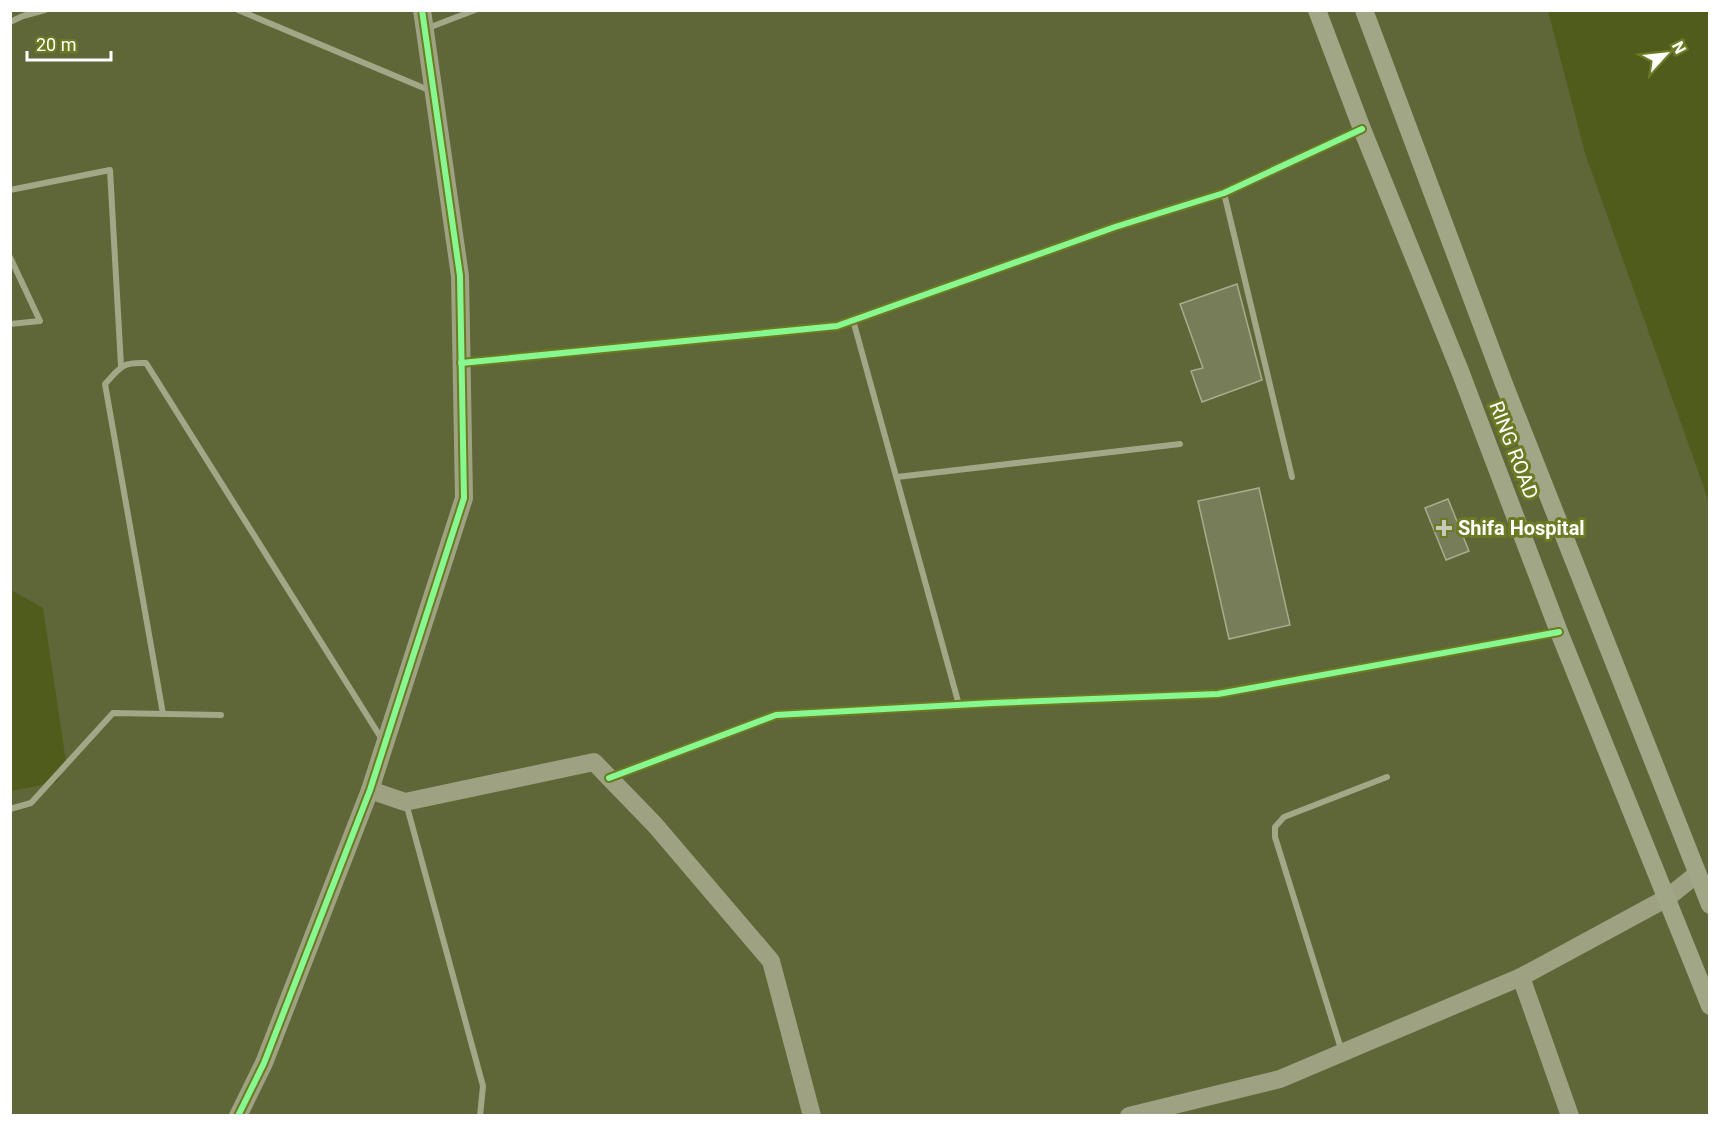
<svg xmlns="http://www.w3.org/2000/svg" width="1720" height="1126" viewBox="0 0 1720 1126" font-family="Roboto,sans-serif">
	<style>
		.water { fill: #505c1b }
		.building { fill: #787d59; stroke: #a8ac8e; stroke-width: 1.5 }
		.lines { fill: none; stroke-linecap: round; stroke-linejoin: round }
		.street { stroke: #a2a787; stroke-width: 6 }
		.secondary { stroke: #9ea282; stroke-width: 18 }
		.primary { stroke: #a0a686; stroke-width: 18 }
		.cycleway-casing { stroke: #6c7a23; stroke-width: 10 }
		.cycleway { stroke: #87f88f; stroke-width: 6 }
		.poi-dot { fill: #c7c9b9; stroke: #6c7a23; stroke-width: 2 }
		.labels { text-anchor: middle; stroke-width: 6; stroke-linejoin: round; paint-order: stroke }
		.street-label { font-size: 20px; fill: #fff; stroke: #6c7a23 }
		.poi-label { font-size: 20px; font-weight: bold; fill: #fff; stroke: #6c7a23; text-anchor: start }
	</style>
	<rect width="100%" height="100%" fill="#5f6637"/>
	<g class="water">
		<polygon points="1548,11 1709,11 1709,502 1585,153"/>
		<polygon points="10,591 13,591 43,608 66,762 57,782 11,791"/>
	</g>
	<g class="building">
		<polygon points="1237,284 1262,380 1202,402 1191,371 1203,368 1180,304"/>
		<polygon points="1259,488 1290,625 1229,639 1198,501"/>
		<polygon points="1448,499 1469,551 1446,560 1425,508"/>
	</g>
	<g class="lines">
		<g class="street">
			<polyline points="238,10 431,91"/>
			<polyline points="10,22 23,16 45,10"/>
			<polyline points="428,28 475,10"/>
			<polyline points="10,190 110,170 121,366"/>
			<polyline points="1224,193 1292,477"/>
			<polyline points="10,257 40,321 10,324"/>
			<polyline points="853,320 959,705"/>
			<polyline points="465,363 837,326 1115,227 1224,193 1361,129"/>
			<polyline points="897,477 1180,444"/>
			<path d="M163 714 105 384C121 367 121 362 146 363L383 741"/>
			<polyline points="612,776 776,715 993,703 1218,694 1557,632"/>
			<polyline points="406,803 483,1086 480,1116"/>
			<polyline points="10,809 31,803 113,713 221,715"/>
			<polyline points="1342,1052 1275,837 1275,827 1284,817 1387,777"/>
		</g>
		<g class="secondary">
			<polyline points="370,790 405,802 594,762 655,825 771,961 812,1116"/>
			<polyline points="238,1116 264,1063 370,790 464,498 460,276 422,10"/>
			<polyline points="1129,1116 1280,1079 1521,977"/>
			<polyline points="1570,1116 1521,977 1667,898 1697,874"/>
		</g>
		<g class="primary">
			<polyline points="1317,10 1362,129 1460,371 1559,632 1710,1006"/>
			<polyline points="1364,10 1504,384 1710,905"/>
		</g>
		<defs>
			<g id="cycleway">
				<polyline points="461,363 837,326 1115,227 1224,193 1362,129"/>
				<polyline points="609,778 776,715 993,703 1218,694 1559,632"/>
				<polyline points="238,1116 264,1063 370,790 464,498 460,276 422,10"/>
			</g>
		</defs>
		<use href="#cycleway" class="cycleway-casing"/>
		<use href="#cycleway" class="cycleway"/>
	</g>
	<path class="poi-dot" d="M1441 519h6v6h6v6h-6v6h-6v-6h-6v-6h6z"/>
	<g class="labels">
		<g class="street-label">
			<text transform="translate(1514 450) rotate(69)" y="7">RING ROAD</text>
		</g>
		<g class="poi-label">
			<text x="1458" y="535">Shifa Hospital</text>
		</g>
	</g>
	<rect width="1720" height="1126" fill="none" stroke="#ffffff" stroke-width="24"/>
	<g transform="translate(1666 54) rotate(63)" stroke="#6c7a23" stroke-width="4.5" paint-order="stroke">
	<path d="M0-4.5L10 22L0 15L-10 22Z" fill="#ffffff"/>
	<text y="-9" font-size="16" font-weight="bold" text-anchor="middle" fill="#ffffff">N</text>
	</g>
	<path d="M27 51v9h84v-9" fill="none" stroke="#ffffff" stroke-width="3"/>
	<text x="36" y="51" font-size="18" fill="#ffffff" stroke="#6c7a23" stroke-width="4.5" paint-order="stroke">20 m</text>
</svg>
